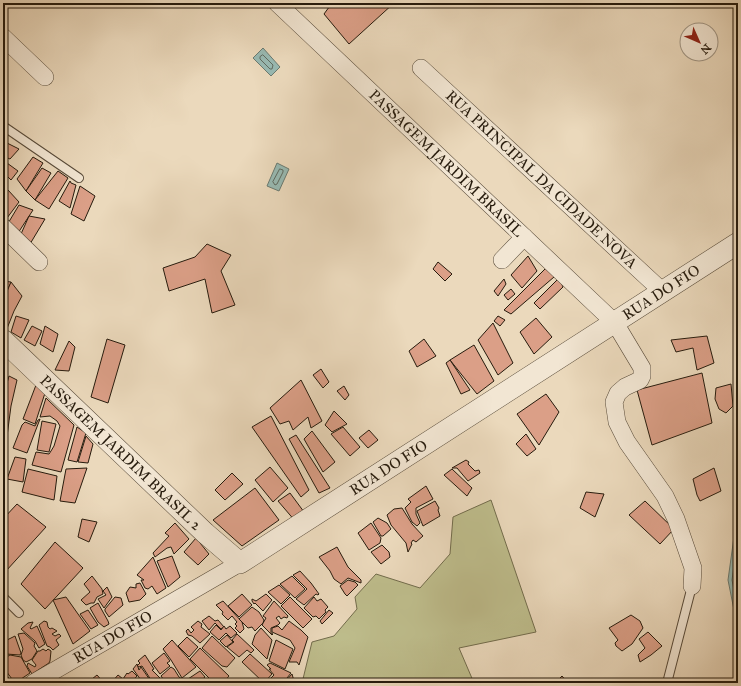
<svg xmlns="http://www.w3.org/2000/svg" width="741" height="686" viewBox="0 0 741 686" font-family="'IM FELL Great Primer',serif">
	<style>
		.green { fill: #bebd8c; stroke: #726c4c }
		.water { fill: #98bab3; stroke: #6a7a71 }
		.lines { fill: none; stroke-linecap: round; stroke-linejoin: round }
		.shore { stroke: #5f6a60; stroke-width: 1 }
		.building { fill: #db9f87; stroke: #261b0d }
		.service-casing { stroke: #574a39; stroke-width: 10 }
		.minor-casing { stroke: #574a39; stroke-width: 18 }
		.tertiary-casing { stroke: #574a39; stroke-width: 22 }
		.service { stroke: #f2e6d3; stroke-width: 8 }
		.minor { stroke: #f2e6d3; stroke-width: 17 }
		.tertiary { stroke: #f2e6d3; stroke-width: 21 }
		.labels { text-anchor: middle; stroke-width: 3; stroke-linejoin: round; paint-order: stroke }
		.street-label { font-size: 15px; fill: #261b0d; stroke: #f2e6d3 }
	</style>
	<rect width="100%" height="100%" fill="#ebd9bc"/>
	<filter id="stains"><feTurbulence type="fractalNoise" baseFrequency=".005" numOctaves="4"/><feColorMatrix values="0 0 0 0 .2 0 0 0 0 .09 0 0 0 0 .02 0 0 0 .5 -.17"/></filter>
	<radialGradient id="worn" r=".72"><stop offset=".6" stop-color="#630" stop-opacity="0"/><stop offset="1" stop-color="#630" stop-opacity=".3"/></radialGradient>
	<polygon class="green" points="491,500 536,632 459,648 474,683 302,683 312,642 334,636 357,609 355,597 376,574 420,588 450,554 453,517"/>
	<g class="water">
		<polygon points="263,48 280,67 271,76 253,58"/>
		<polygon points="277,163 289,169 279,191 267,186"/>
		<polygon points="738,508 738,630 728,580"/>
	</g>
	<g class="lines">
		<g class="shore">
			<polygon points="263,55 273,65 272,69 270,69 260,59 260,57"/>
			<polygon points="280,169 283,170 283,172 277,184 275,185 273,182"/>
			<polyline points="738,536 732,580 738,612"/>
		</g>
	</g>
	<g class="building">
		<polygon points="332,3 394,3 349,44 324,14"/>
		<polygon points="3,141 19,149 10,159 3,156"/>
		<polygon points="33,157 43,163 26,191 17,179"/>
		<polygon points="7,163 18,171 11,180 3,172 3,168"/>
		<polygon points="42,168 51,173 35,200 26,191"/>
		<polygon points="58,171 68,178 49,209 35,200"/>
		<polygon points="70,181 71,183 76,185 70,208 59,201"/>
		<polygon points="80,186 95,196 84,221 71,214"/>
		<polygon points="5,190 8,190 19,202 4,222 3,221 3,196"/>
		<polygon points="19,205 33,210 18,233 7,225"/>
		<polygon points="29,216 45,219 30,244 21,234"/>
		<polygon points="207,244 231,255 221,271 235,305 212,313 205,279 169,291 163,268 195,257"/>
		<polygon points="528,256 537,271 522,288 511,275"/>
		<polygon points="438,262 452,274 445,281 433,269"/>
		<polygon points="547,267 554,277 511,314 504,310"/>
		<polygon points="559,278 563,287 540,309 534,303"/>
		<polygon points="504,279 506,284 498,296 494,291"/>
		<polygon points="3,281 11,282 3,301"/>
		<polygon points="11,282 22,296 14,311 6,331 3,326 3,301"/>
		<polygon points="511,289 515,294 508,300 504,295"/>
		<polygon points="16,316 29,320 21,338 11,332"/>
		<polygon points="498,316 505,320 500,326 494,321"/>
		<polygon points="536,318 552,337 534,354 520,332"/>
		<polygon points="493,323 513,363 498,375 478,340"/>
		<polygon points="32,326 42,331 35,346 24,340"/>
		<polygon points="45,326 58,334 53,352 40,344"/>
		<polygon points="707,336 714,363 697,370 693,348 676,352 671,340"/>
		<polygon points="107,339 125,345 108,403 91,397"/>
		<polygon points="424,339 436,356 417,367 409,351"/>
		<polygon points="69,341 75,347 69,371 55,370"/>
		<polygon points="474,345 494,381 477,394 450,360"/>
		<polygon points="450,360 470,390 461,394 446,363"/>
		<polygon points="321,369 329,382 323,388 313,375"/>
		<polygon points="702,373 712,423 652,445 637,390"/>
		<polygon points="9,376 17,380 11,406 6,444 3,444 3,398"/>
		<polygon points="301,380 322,421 311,428 308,417 293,430 289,421 280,424 270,408"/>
		<polygon points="731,384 733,406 726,413 719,409 715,399 716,388"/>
		<polygon points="36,385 45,393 35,424 23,419"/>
		<polygon points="344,386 349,395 345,400 337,391"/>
		<polygon points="546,394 559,412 539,445 517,414"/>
		<polygon points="46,398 74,425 61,472 32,465 36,452 49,454 51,451 54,446 60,426 57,421 50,416 40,417"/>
		<polygon points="334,411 347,424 332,432 325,425"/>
		<polygon points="271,416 309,490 301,497 252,427"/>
		<polygon points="40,419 27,453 13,448 22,425 25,422 35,426 38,420"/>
		<polygon points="42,421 56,424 49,452 37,450"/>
		<polygon points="77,427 86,433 77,462 68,460"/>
		<polygon points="343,427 360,447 350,456 331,434"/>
		<polygon points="369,430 378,440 368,448 359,438"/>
		<polygon points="312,431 335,462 323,472 304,439"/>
		<polygon points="526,434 536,449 527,456 516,444"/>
		<polygon points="296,435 330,488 319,493 289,439"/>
		<polygon points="86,436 93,444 88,463 78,462"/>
		<polygon points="15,457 26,459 23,482 7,479"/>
		<polygon points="466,460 469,462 468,464 475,471 479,470 480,473 468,481 457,468 452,468"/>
		<polygon points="270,467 288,488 273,502 255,480"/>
		<polygon points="87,468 75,503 60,501 66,469"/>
		<polygon points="714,468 721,491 700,501 697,495 693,479"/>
		<polygon points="28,469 57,476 54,500 22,492"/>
		<polygon points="452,469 472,488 467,496 444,475"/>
		<polygon points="232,473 243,484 225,500 215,490"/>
		<polygon points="426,486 433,499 416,508 416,514 420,523 417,526 412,522 405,508 411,502 408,499"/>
		<polygon points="255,488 279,520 242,546 213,520"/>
		<polygon points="586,492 604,494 595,517 580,508"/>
		<polygon points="290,493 307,516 296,522 278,501"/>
		<polygon points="435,501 439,508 438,510 440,516 423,526 417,511"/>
		<polygon points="645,501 674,529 660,544 629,515"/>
		<polygon points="17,504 46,527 6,571 3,569 3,519"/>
		<polygon points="402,508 412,524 423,536 416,542 413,540 411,543 412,544 408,552 406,543 391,525 387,515 394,509"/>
		<polygon points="378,518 387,523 391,529 383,536 381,536 373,522"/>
		<polygon points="82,519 97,522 89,542 78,537"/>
		<polygon points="175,523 189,539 174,554 171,547 167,548 155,557 153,553 169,536 165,533"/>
		<polygon points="371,523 381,538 380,543 369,550 358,533"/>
		<polygon points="196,538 209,554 198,565 184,552"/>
		<polygon points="55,542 83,568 45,609 21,584"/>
		<polygon points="382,545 389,552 390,557 381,564 371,552"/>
		<polygon points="337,547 348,567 361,580 361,583 348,578 341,584 334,579 330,571 319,557"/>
		<polygon points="172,556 180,577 168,587 157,561"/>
		<polygon points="153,557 166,588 157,594 152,586 148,589 145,588 141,580 144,580 137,575"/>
		<polygon points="300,571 311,583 319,594 318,595 316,594 304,605 296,599 307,589 293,575"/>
		<polygon points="92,576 102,589 103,594 97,597 94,603 91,603 86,605 81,600 90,592 84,584"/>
		<polygon points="292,576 305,589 295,598 280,584"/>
		<polygon points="348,580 355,582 358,585 347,596 345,594 340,586"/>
		<polygon points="140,583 146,594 140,600 129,602 126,593 130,587 136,588 136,584"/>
		<polygon points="279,585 290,595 281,604 268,592"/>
		<polygon points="107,587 112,597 104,608 98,599 106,595 103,591"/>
		<polygon points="242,594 252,605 239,617 228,606"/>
		<polygon points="266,594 272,600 263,611 255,603 254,604 252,601 252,599 256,601"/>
		<polygon points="66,597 90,631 73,644 53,600"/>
		<polygon points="115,597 121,598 123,605 109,617 105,611 105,609"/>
		<polygon points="290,597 312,619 303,628 281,606"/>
		<polygon points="314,597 317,601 321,599 328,607 325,610 326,612 319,619 316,616 313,617 304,608"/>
		<polygon points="223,601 242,622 244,629 240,633 235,628 237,626 235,624 237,622 232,616 228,620 222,614 223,612 216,605"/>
		<polygon points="274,601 288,616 287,618 284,617 281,619 279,616 276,618 280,623 278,625 271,628 271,633 273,634 272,635 262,625 266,618 263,616"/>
		<polygon points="98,603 108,621 109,624 104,627 98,622 90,608"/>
		<polygon points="252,607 259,612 264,620 263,623 255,631 252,627 248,628 239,619"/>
		<polygon points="88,610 98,625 91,629 80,614"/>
		<polygon points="329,610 333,613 322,624 320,621"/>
		<polygon points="631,615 640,621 643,628 632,644 622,651 616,646 615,643 618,640 609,628"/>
		<polygon points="209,616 215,621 218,620 224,627 221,629 215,623 209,630 202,621"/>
		<polygon points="44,621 47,622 48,627 50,629 52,628 57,631 52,634 55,636 59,634 61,636 56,640 59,645 53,650 50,647 47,646 39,625"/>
		<polygon points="198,621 202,624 201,627 210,634 200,643 192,636 188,635 186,631 188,629 191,633 194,630 191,627"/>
		<polygon points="289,621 301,630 308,637 299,665 297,662 289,662 295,648 290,640 272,632 272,628 278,626 282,630"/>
		<polygon points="33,622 30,628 31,629 37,626 45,644 39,648 35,641 21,629 28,623"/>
		<polygon points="216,625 221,630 224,626 226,629 230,626 237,633 231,638 226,633 219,640 210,632"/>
		<polygon points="261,628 272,640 267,659 252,644 255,635"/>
		<polygon points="648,632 662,646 651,655 640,662 638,655 645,648 639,639"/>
		<polygon points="24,633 35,643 34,646 37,651 32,659 26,662 23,660 21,655 23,649 18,634"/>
		<polygon points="237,634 254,650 251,653 247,650 239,657 227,647 234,642 232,640"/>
		<polygon points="227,635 233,642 226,647 220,641"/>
		<polygon points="15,636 21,653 20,655 6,654 3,651 3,642"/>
		<polygon points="212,636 235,658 227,667 222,666 202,648"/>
		<polygon points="187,637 198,647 189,657 178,646"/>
		<polygon points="172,640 196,667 182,678 171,660 163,649"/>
		<polygon points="276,640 293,649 285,669 269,661"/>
		<polygon points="200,648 229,676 223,683 214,683 190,659"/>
		<polygon points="43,649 46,651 48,649 51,651 50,661 49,663 32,674 27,666 28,663 35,667 36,665 32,660 38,651 40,651"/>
		<polygon points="164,653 170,661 167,663 170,666 160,674 152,663"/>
		<polygon points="250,654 272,674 264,683 242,662"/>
		<polygon points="10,655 21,657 30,673 15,683 11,682 12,679 3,667 3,659"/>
		<polygon points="145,655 154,669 152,670 163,681 164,683 153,683 142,666 139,667 137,666 140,663 138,661"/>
		<polygon points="270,663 291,673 283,683 276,683 268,681 274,675 269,669 271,669 267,665"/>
		<polygon points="137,664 139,670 141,667 152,683 143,683 133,669"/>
		<polygon points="171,667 174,669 179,677 183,680 180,683 166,683 161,676"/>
		<polygon points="3,670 10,680 9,683 3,683"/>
		<polygon points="132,671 137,676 131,683 113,683 112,682 118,675 123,679 127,673 128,674"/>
		<polygon points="200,671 205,677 198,683 185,683 188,679"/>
		<polygon points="292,674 294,681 292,683 284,683"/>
		<polygon points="97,675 104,683 87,683"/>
		<polygon points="562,676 568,683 555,683"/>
	</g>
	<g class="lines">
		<defs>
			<g id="service">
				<polyline points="3,126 79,178"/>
				<polyline points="3,597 19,613"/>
				<polyline points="667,683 692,586"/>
			</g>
			<g id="minor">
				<path id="s1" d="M277 3 615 323 642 368V376L640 380 625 387 618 393 614 402 617 422 627 442 665 496 676 519 693 568 692 586"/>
				<polyline points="3,37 45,77"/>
				<path id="s2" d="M421 68 662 291"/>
				<polyline points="3,227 39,262"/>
				<polyline points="502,260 524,237"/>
				<path id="s3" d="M33 683 240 563"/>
			</g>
			<g id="tertiary">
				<path id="s4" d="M3 340 205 533 240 563 738 243"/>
			</g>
		</defs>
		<use href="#service" class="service-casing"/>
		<use href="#minor" class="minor-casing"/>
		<use href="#tertiary" class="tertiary-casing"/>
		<use href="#service" class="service"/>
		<use href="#minor" class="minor"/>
		<use href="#tertiary" class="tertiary"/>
	</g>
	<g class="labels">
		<g class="street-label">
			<text dy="5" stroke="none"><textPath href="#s1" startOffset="233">PASSAGEM JARDIM BRASIL</textPath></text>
			<text dy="5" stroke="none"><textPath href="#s2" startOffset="164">RUA PRINCIPAL DA CIDADE NOVA</textPath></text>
			<text dy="5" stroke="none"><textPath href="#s4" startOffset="826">RUA DO FIO</textPath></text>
			<text dy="5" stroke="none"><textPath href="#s4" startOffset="163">PASSAGEM JARDIM BRASIL 2</textPath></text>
			<text dy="5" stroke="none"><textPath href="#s4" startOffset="502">RUA DO FIO</textPath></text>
			<text dy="5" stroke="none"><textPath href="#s3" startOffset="92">RUA DO FIO</textPath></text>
		</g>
	</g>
	<rect width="741" height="686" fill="none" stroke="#ebd9bc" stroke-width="16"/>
	<rect x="4" y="4" width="733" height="678" fill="none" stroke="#261b0d" stroke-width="2"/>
	<rect x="8" y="8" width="725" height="670" fill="none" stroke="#261b0d"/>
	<g transform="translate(699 42) rotate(135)"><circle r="19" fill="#f2e6d3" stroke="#a09584"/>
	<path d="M0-3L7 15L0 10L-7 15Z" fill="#8f2418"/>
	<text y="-6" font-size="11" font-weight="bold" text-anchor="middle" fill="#261b0d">N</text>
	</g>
	<rect width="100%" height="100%" filter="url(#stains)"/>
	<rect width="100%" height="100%" fill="url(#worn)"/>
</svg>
